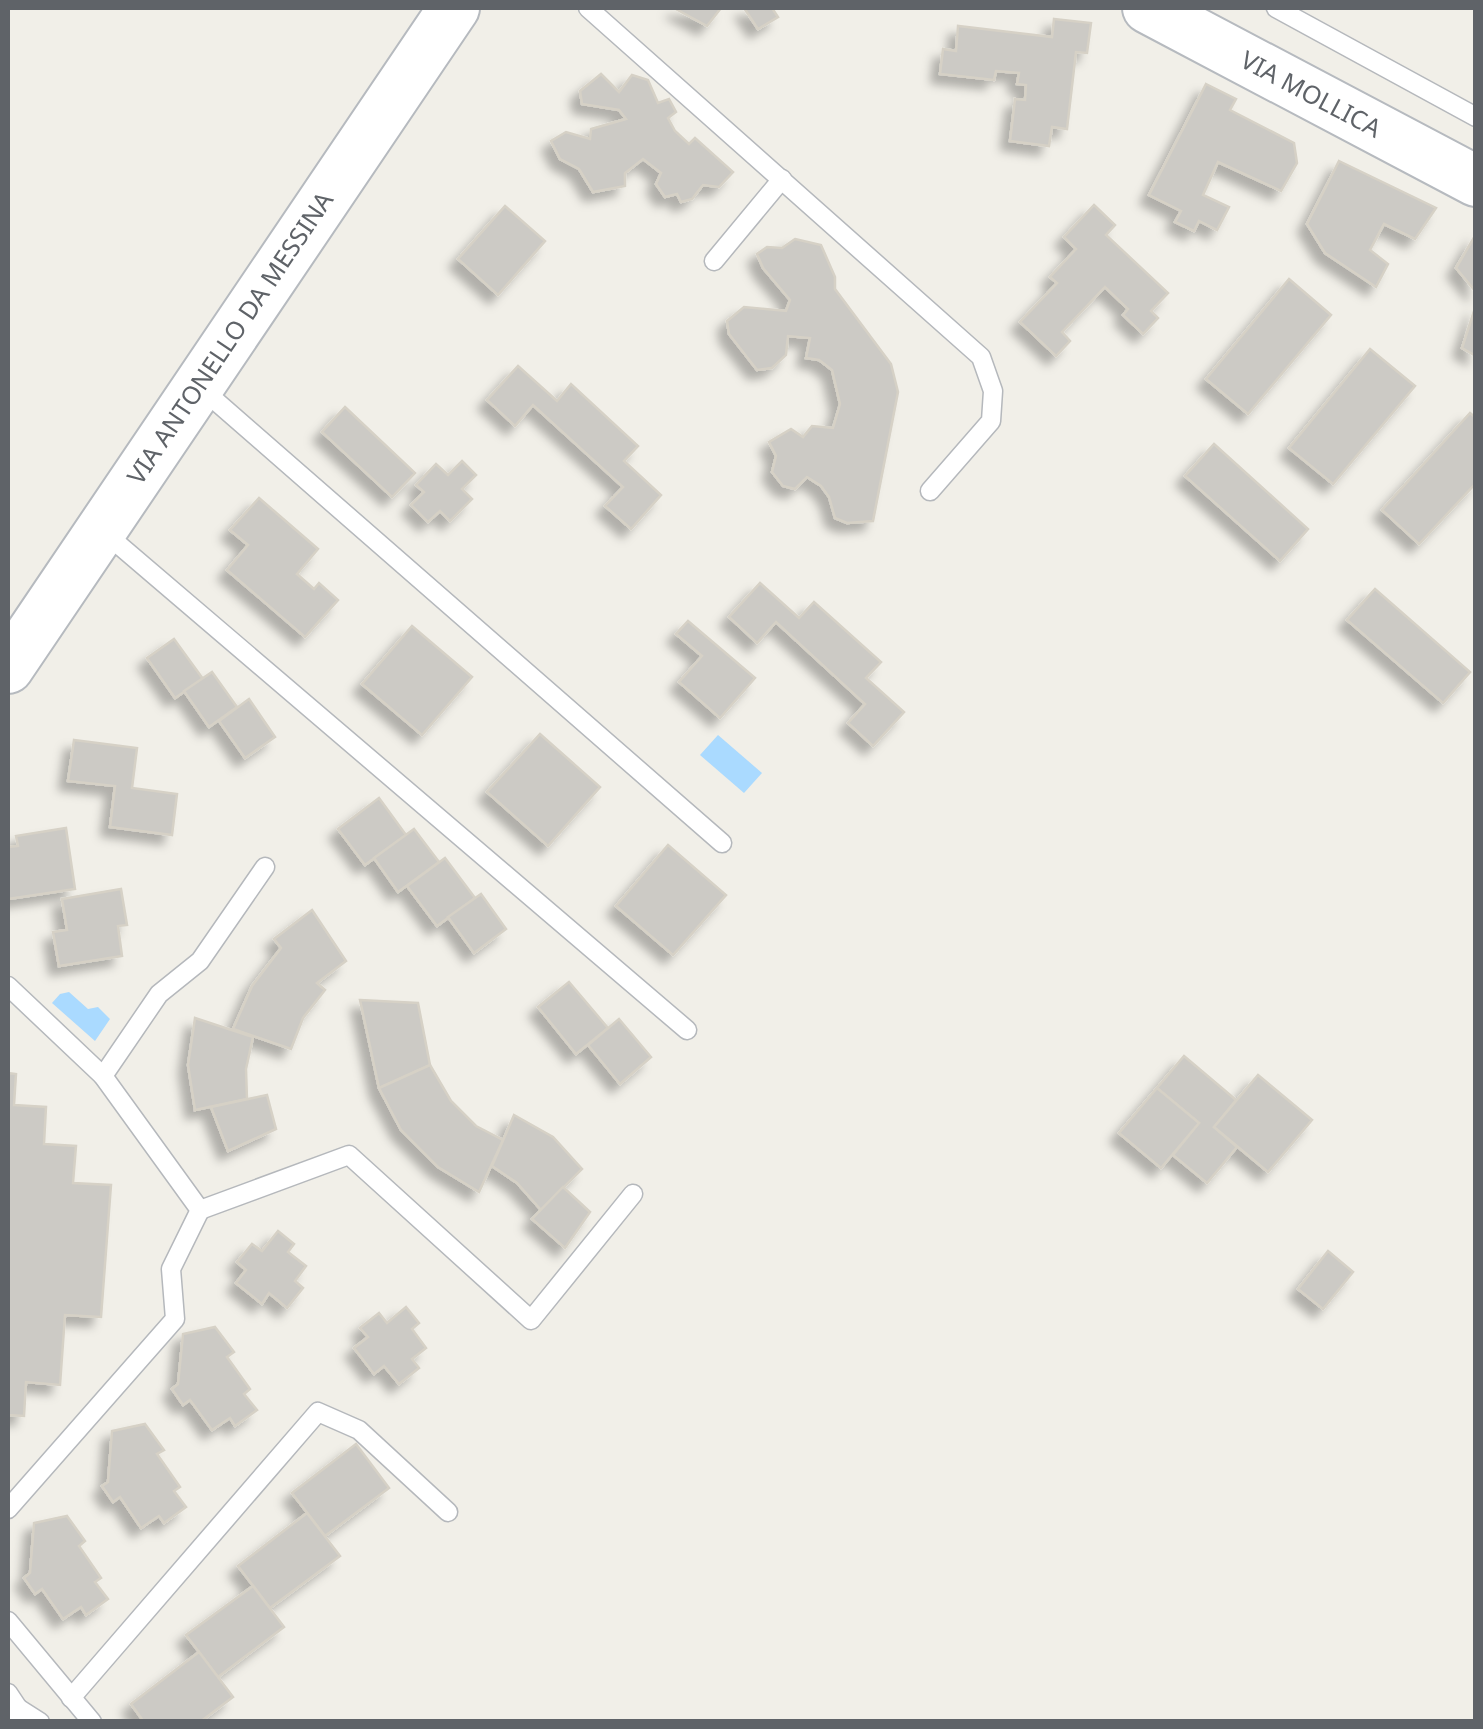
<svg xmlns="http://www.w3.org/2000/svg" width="1483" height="1729" viewBox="0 0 1483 1729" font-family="'Noto Sans',sans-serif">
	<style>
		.water { fill: #aadaff }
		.building { fill: #cccac5; stroke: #d6d1c6; stroke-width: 2.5; filter: url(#shadow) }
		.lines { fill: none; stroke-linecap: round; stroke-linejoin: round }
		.lane-casing { stroke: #b5b8bc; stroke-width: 21 }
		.secondary-casing { stroke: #b6babf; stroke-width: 54 }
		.lane { stroke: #fff; stroke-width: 18 }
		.secondary { stroke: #fff; stroke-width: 50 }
		.labels { text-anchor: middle; stroke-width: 8; stroke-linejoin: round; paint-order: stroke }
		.street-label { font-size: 25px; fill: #5f6368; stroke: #fff }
	</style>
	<defs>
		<filter id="shadow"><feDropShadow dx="-9" dy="9" stdDeviation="5" flood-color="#0004"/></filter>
	</defs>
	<rect width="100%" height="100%" fill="#f1efe8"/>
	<g class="water">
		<polygon points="718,735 762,773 744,793 700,755"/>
		<polygon points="69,992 88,1009 98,1007 110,1019 95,1041 52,1003 60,994"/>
	</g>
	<g class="building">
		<polygon points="674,8 721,8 707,26"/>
		<polygon points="744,8 772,8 778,17 758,29"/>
		<polygon points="1054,19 1091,23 1087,53 1076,52 1067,129 1052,127 1049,146 1010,141 1015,99 1025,100 1026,85 1017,84 1019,73 996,71 994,80 940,74 943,49 956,51 958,26 1052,37"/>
		<polygon points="601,74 619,92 632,75 648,80 658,103 669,99 676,112 668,118 675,131 689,144 695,138 733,172 719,187 703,185 692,199 681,202 677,194 665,197 656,184 661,173 643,159 625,173 625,186 593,192 579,169 560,159 551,141 566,132 590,139 591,129 626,119 619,110 582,104 580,91"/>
		<polygon points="1206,84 1236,99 1230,110 1294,143 1297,163 1281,191 1218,162 1203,195 1229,207 1217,230 1199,221 1194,231 1175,222 1181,211 1149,195"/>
		<polygon points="1339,161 1436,208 1415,239 1384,224 1370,250 1388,264 1376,287 1325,253 1307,224"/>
		<polygon points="1094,205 1115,225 1106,235 1168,293 1151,311 1158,318 1143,334 1123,315 1128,309 1105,287 1062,332 1070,341 1056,356 1020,322 1057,283 1050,277 1076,249 1064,237"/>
		<polygon points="505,206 545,241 498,295 458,259"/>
		<polygon points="1476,234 1476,292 1456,268"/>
		<polygon points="795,239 821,245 835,277 835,289 891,364 898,392 873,521 847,523 835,518 829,497 821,486 807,477 795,489 783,486 772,472 776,456 769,442 791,429 803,437 812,426 833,428 840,404 832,370 819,360 806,358 810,338 788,336 786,355 772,368 757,370 729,334 727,321 744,307 786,311 790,300 763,268 757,254 767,247 782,248"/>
		<polygon points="1289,279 1331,315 1248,414 1206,379"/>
		<polygon points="1476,305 1476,356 1462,348"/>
		<polygon points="1370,349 1415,386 1333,484 1289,448"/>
		<polygon points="518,366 557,401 571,384 638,446 624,461 661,495 631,529 605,506 623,487 533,405 515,426 487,400"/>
		<polygon points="345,407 415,473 392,497 322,432"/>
		<polygon points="1470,413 1476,418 1476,483 1419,544 1382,510"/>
		<polygon points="1214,444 1308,529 1280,561 1185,476"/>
		<polygon points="462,461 476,475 462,489 472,499 450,521 440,511 428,522 411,505 424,492 416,485 436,464 448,475"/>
		<polygon points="259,498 318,549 297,574 314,589 319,583 338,600 305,637 227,570 248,545 230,530"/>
		<polygon points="760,583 799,618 814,602 881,662 866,678 904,712 873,746 848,723 865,704 776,622 757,643 729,617"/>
		<polygon points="1375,589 1470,672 1443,703 1347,620"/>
		<polygon points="688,621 755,678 720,718 679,682 702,656 676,634"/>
		<polygon points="412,626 472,677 422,735 362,684"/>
		<polygon points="174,639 203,679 175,698 147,658"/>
		<polygon points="212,672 237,707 209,727 184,691"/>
		<polygon points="249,699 275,737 245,758 219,721"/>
		<polygon points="540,734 600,787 548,846 487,792"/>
		<polygon points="74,740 137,748 132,788 177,794 172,835 110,827 115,786 68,781"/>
		<polygon points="379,798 406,835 365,865 338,829"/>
		<polygon points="66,828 75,889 8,899 8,847 18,846 16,836"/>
		<polygon points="414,829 439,862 398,892 374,858"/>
		<polygon points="668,845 726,895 673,955 616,906"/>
		<polygon points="445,858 475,898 437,926 407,886"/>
		<polygon points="121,889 127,925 118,926 122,956 59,966 53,932 67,930 62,899"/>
		<polygon points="481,894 506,929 474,953 448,917"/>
		<polygon points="312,910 346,961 317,983 325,990 303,1018 291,1049 233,1029 252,986 281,948 274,939"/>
		<polygon points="569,982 608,1028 576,1054 538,1007"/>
		<polygon points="360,1000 418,1003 430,1065 379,1088"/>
		<polygon points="195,1018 253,1037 246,1069 247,1099 195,1110 188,1065"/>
		<polygon points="619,1019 651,1057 620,1084 588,1045"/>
		<polygon points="1184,1056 1236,1100 1214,1127 1237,1147 1207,1183 1173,1155 1199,1123 1157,1088"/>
		<polygon points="430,1065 451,1101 476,1126 503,1140 479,1192 438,1167 401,1130 379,1088"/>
		<polygon points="8,1073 16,1074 14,1105 46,1107 44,1144 76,1146 73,1183 111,1185 101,1317 65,1315 60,1385 26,1382 24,1416 8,1415"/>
		<polygon points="1258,1075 1312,1120 1268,1172 1214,1127"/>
		<polygon points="1157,1088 1199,1123 1161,1168 1119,1133"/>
		<polygon points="267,1095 276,1129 228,1151 211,1107"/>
		<polygon points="514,1115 553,1137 582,1169 541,1210 517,1183 492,1166"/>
		<polygon points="563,1187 590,1212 565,1248 532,1219"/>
		<polygon points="278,1231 294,1244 288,1252 306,1266 295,1281 303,1288 287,1308 269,1293 262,1304 236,1283 246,1270 237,1262 252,1244 262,1251"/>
		<polygon points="1328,1251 1353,1272 1323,1309 1298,1289"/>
		<polygon points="406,1307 419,1323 412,1329 426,1348 412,1359 419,1368 399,1384 384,1366 374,1374 354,1348 368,1337 360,1328 379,1313 387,1323"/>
		<polygon points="215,1327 234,1352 227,1357 250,1389 244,1394 257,1410 235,1426 230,1418 212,1430 190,1400 183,1405 172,1389 178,1384 183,1334"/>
		<polygon points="145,1424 164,1450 157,1454 180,1487 174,1491 186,1507 164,1523 159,1516 141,1528 120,1497 113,1502 102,1486 108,1482 112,1431"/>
		<polygon points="356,1444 389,1488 325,1536 292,1493"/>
		<polygon points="307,1513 340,1556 270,1608 238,1566"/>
		<polygon points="67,1516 85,1541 79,1546 101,1578 95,1582 108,1599 86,1615 81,1607 63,1619 42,1589 35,1594 24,1578 30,1573 34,1523"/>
		<polygon points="253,1586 284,1627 218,1677 186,1635"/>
		<polygon points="199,1652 233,1697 200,1722 144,1722 131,1704"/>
	</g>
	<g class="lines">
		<defs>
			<g id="lane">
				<polyline points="588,8 981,357 993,391 991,421 930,491"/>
				<polyline points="1276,8 1476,117"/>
				<polyline points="714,261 782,179"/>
				<polyline points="202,389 722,843"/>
				<polyline points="105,533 687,1030"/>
				<polyline points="8,986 103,1076 200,1210 171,1269 175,1319 8,1509"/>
				<polyline points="103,1076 159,994 200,961 265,867"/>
				<polyline points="200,1210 349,1155 531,1320 633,1194"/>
				<polyline points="8,1621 92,1722"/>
				<polyline points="8,1693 18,1708 17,1722"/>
				<polyline points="71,1698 318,1412 359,1430 448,1512"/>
				<polyline points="18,1708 40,1722"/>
			</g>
			<g id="secondary">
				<polyline points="1148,8 1476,181"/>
				<polyline points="8,668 454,8"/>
			</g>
		</defs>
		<use href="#lane" class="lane-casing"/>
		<use href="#secondary" class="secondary-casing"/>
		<use href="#lane" class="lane"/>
		<use href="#secondary" class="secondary"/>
	</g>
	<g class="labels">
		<g class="street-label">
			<text transform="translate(1311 94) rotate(28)" y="9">VIA MOLLICA</text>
			<text transform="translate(230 338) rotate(-56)" y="9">VIA ANTONELLO DA MESSINA</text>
		</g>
	</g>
	<rect width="1483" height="1729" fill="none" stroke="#5f6368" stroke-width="20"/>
</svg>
